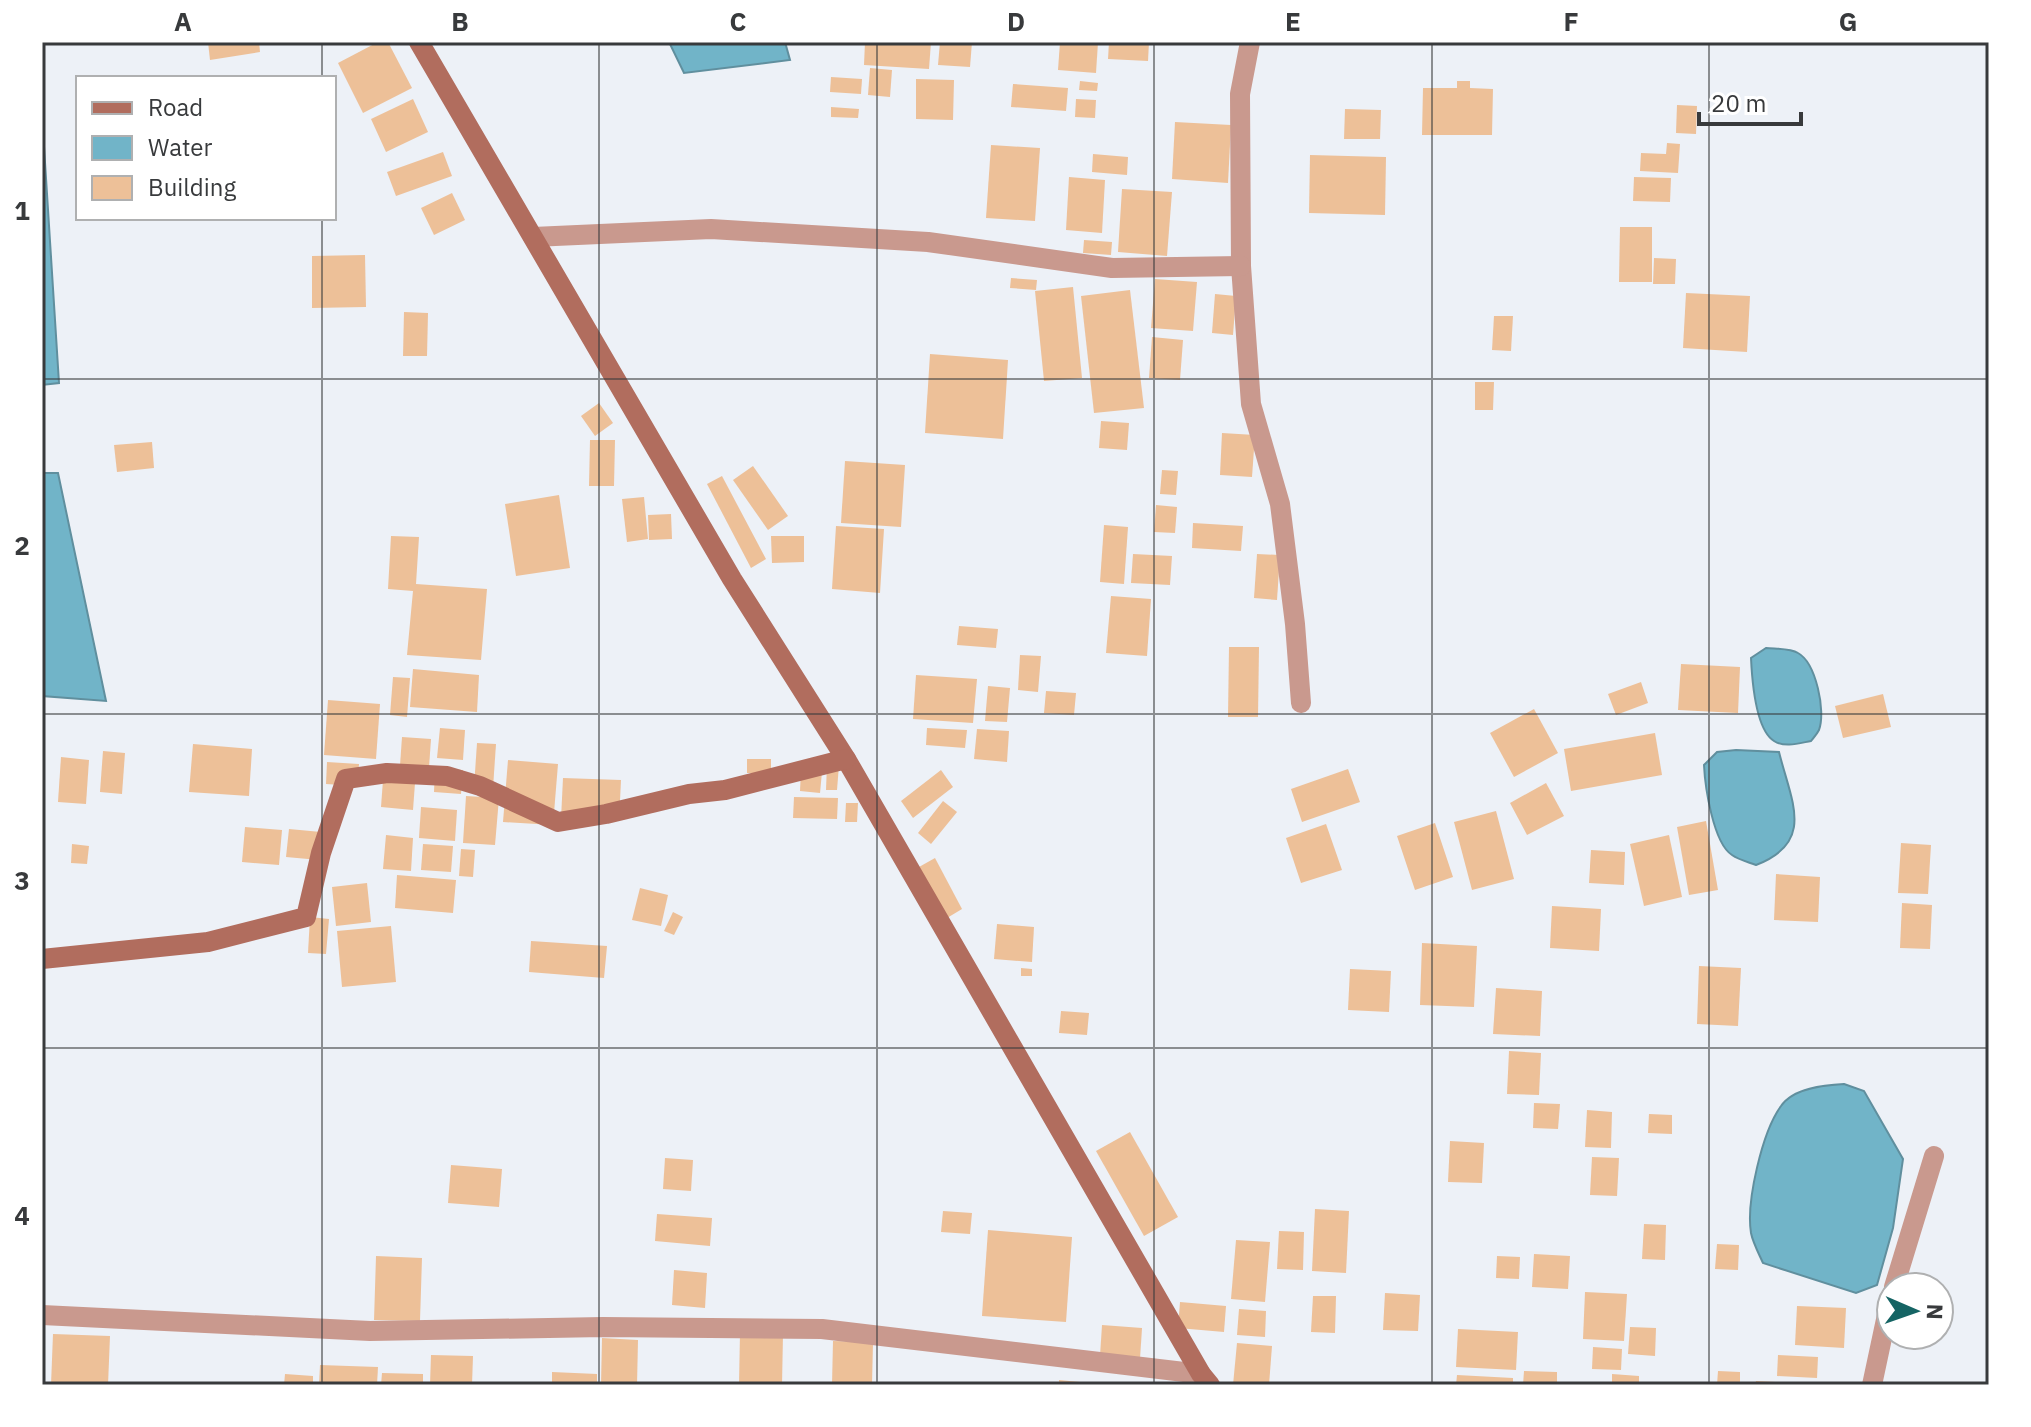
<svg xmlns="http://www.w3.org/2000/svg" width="2031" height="1427" viewBox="0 0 2031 1427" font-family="'IBM Plex Sans',sans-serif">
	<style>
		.water { fill: #71b4c8; stroke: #608f9e; stroke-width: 2 }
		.building { fill: #edc098 }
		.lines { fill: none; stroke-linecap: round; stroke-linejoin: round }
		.street { stroke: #c9998e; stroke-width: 20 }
		.secondary { stroke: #b16d5e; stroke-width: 20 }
		.grid { fill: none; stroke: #383a3c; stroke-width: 2; stroke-opacity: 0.55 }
		.neatline { fill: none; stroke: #383a3c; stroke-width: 3 }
		.grid-label { font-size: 26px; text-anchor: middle; font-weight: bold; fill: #383a3c }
	</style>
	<rect width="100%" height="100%" fill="#edf1f7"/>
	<g class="water">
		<polygon points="669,42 785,42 790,60 684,73"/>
		<polygon points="42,115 59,383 42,385"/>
		<polygon points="42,473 58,473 106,701 42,696"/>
		<path d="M1766 648C1776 649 1790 648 1798 653 1816 663 1826 711 1819 730 1817 734 1814 737 1811 741 1800 743 1785 748 1774 741 1755 729 1752 679 1751 658Z"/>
		<path d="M1736 750 1779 752C1791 801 1816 842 1756 865 1748 862 1739 860 1732 855 1713 843 1705 786 1704 765L1717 752Z"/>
		<path d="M1844 1084 1864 1091 1903 1159 1893 1228 1877 1285 1856 1293 1763 1263C1759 1254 1753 1243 1751 1233 1746 1202 1762 1132 1781 1106 1793 1088 1824 1085 1844 1084Z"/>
	</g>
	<g class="building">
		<polygon points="208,42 259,42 260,52 210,60"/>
		<polygon points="378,42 388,42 412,88 363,113 338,63"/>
		<polygon points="865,42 931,42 929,69 864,65"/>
		<polygon points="940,42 972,42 970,67 938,65"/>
		<polygon points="1060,42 1098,42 1096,73 1058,70"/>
		<polygon points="1109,42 1149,42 1148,61 1108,59"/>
		<polygon points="870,68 892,70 890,97 868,95"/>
		<polygon points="831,77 862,79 861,94 830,92"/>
		<polygon points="916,79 954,80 953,120 916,119"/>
		<polygon points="1080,81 1098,83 1097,91 1079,90"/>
		<polygon points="1457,81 1470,81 1470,88 1493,89 1492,135 1422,135 1423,88 1457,88"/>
		<polygon points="1013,84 1068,88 1066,111 1011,107"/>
		<polygon points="413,99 428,132 386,152 371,119"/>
		<polygon points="1076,99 1096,100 1095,118 1075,117"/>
		<polygon points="1677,105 1697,106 1696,134 1676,133"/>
		<polygon points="831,107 859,109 858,118 831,117"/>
		<polygon points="1345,109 1381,110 1380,139 1344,139"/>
		<polygon points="1175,122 1231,125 1228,183 1172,179"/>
		<polygon points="1667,143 1680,144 1678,173 1640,171 1641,153 1666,154"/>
		<polygon points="991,145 1040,148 1035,221 986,218"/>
		<polygon points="443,152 452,176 396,196 387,172"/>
		<polygon points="1093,154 1128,157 1127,175 1092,172"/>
		<polygon points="1310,155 1386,157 1385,215 1309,213"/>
		<polygon points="1069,177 1105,180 1102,233 1066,230"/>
		<polygon points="1634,177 1671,178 1670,202 1633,201"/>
		<polygon points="1122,189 1172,192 1167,256 1118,252"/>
		<polygon points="452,193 465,220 434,235 421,208"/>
		<polygon points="1620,227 1652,227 1652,282 1619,282"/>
		<polygon points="1084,240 1112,242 1111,255 1083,253"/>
		<polygon points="365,255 366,307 312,308 312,256"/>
		<polygon points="1654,258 1676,259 1675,284 1653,284"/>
		<polygon points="1011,278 1037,280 1036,290 1010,288"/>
		<polygon points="1155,279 1197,282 1193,331 1151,328"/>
		<polygon points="1073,287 1082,378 1044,381 1035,291"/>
		<polygon points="1130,290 1144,408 1094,413 1081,296"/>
		<polygon points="1686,293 1750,296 1747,352 1683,348"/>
		<polygon points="1215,294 1236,296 1233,335 1212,333"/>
		<polygon points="404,312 428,313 427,356 403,356"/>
		<polygon points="1494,316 1513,316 1511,351 1492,350"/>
		<polygon points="1152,337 1183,340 1180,380 1149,378"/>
		<polygon points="930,354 1008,360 1003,439 925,433"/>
		<polygon points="1475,382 1494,382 1493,410 1475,410"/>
		<polygon points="599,403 613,423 595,436 581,416"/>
		<polygon points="1101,421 1129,423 1127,450 1099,448"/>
		<polygon points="1222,433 1255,435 1252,477 1220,475"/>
		<polygon points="590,440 615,440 614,486 589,486"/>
		<polygon points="152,442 154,468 117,472 114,445"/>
		<polygon points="845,461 905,465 901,527 841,523"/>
		<polygon points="753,466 788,516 768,530 733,480"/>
		<polygon points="1162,470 1178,471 1176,495 1160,494"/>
		<polygon points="722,476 766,559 751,568 707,484"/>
		<polygon points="559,495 570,568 516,576 505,504"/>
		<polygon points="644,497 648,539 627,542 622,499"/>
		<polygon points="1156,505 1177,507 1175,533 1154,532"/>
		<polygon points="671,514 672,539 649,540 648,515"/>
		<polygon points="1193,523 1243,526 1241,551 1192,548"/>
		<polygon points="1104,525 1128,527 1124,584 1100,582"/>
		<polygon points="836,526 884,529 880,593 832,589"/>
		<polygon points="391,536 419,537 416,584 487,589 481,660 407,655 413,591 388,589"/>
		<polygon points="771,536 804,536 804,562 772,563"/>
		<polygon points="1133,554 1172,556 1170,585 1131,583"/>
		<polygon points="1257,554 1280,555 1277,600 1254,598"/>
		<polygon points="1111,596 1151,599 1147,656 1106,653"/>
		<polygon points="959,626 998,629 996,648 957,645"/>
		<polygon points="1229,647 1259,647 1258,717 1228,717"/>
		<polygon points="1020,655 1041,656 1038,692 1018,690"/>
		<polygon points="1681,664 1740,667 1738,713 1678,710"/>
		<polygon points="413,669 479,675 477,712 410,707"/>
		<polygon points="916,675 977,679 973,723 913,719"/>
		<polygon points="393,677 410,678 407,717 390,715"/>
		<polygon points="1641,682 1648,703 1616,715 1608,694"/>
		<polygon points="988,686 1010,688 1007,722 985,721"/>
		<polygon points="1046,691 1076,693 1074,715 1044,713"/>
		<polygon points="1883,694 1891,727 1843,738 1835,706"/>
		<polygon points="328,700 380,704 376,759 324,755"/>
		<polygon points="1534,709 1558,753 1514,777 1490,733"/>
		<polygon points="440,728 465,730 463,760 437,758"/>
		<polygon points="927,728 967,730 965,748 926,745"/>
		<polygon points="977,729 1009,731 1007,762 974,759"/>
		<polygon points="1655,733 1662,775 1571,791 1564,749"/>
		<polygon points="402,737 431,739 428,782 399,780"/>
		<polygon points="477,743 496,744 493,788 474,787"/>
		<polygon points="193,744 252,749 249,796 189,792"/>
		<polygon points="103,751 125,753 122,794 100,792"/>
		<polygon points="61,757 89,760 86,804 58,802"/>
		<rect x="747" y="759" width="24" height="14"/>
		<polygon points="508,760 558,764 553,825 503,822"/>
		<polygon points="327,762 359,764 357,786 326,784"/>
		<polygon points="827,764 839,765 837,790 826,790"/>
		<polygon points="435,768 463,770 461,794 434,792"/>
		<polygon points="1348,769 1360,802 1302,822 1291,789"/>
		<polygon points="941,770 953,787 913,818 901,801"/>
		<polygon points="801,771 822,772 820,793 800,791"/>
		<polygon points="563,778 621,780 619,821 561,819"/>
		<polygon points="383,780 415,783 413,810 381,807"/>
		<polygon points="1546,783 1564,816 1527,835 1510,803"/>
		<polygon points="466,796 499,798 495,845 463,843"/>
		<polygon points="794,797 838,798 837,819 793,818"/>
		<polygon points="943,801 957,812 931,844 918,833"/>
		<polygon points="846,803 858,803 857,822 845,822"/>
		<polygon points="421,807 457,810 455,841 419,838"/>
		<polygon points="1496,811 1514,879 1472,890 1454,822"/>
		<polygon points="1706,821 1718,890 1689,895 1677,827"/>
		<polygon points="1435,823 1453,877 1415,890 1397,836"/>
		<polygon points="1326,824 1342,870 1301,883 1286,838"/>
		<polygon points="245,827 282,830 279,865 242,862"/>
		<polygon points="289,829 321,832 319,860 286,857"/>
		<polygon points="386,835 413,838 411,871 383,869"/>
		<polygon points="1669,835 1682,897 1644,906 1630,844"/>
		<polygon points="1901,843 1931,845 1928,894 1898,893"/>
		<polygon points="72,844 89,846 87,864 71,863"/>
		<polygon points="423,844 453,846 451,872 421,870"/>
		<polygon points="461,849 475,850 473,877 459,876"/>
		<polygon points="1591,850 1625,852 1624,885 1589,883"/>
		<polygon points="935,858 962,909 947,918 919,867"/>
		<polygon points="1776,874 1820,877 1818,922 1774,920"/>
		<polygon points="397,875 456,880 453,913 395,908"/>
		<polygon points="367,883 371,922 336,926 332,887"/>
		<polygon points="640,888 668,895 661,926 632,920"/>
		<polygon points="1902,903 1932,905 1930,949 1900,948"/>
		<polygon points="1552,906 1601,909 1599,951 1550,948"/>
		<polygon points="673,912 683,917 674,935 664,931"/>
		<polygon points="310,917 329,919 326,954 308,953"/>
		<polygon points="997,924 1034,927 1032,962 994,959"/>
		<polygon points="391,926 396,982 342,987 337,931"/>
		<polygon points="531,941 607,946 604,978 529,972"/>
		<polygon points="1422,943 1477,946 1474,1007 1420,1005"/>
		<polygon points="1699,966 1741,968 1738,1026 1697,1024"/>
		<polygon points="1021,968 1032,969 1032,976 1021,976"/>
		<polygon points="1350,969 1391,971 1389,1012 1348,1010"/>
		<polygon points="1496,988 1542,991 1540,1036 1493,1034"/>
		<polygon points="1061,1011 1089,1013 1087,1035 1059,1033"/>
		<polygon points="1509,1051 1541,1053 1539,1095 1507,1094"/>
		<polygon points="1534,1103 1560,1104 1558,1129 1533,1128"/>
		<polygon points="1587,1110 1612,1112 1611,1148 1585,1147"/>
		<polygon points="1649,1114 1672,1115 1672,1134 1648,1133"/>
		<polygon points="1130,1132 1178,1217 1144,1236 1096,1151"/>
		<polygon points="1450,1141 1484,1143 1482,1183 1448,1182"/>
		<polygon points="1592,1157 1619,1158 1617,1196 1590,1195"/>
		<polygon points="665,1158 693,1160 691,1191 663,1189"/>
		<polygon points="451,1165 502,1169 499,1207 448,1203"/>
		<polygon points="1315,1209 1349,1211 1346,1273 1312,1271"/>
		<polygon points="943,1211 972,1213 970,1234 941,1232"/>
		<polygon points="657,1214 712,1218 710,1246 655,1241"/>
		<polygon points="1644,1224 1666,1225 1665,1260 1642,1259"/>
		<polygon points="988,1230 1072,1237 1066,1322 982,1316"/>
		<polygon points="1279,1231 1304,1232 1303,1270 1277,1269"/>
		<polygon points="1236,1240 1270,1242 1265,1302 1231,1299"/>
		<polygon points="1717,1244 1739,1245 1738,1270 1715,1269"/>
		<polygon points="1534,1254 1570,1256 1568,1289 1532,1287"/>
		<polygon points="376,1256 422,1258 420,1321 374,1320"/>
		<polygon points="1497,1256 1520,1257 1519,1279 1496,1278"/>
		<polygon points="674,1270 707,1273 705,1308 672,1305"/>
		<polygon points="1585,1292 1627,1294 1624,1341 1583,1339"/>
		<polygon points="1385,1293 1420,1295 1418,1331 1383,1330"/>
		<polygon points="1313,1296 1336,1296 1335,1333 1311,1332"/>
		<polygon points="1180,1302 1226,1306 1224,1332 1178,1328"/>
		<polygon points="1797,1306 1846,1308 1844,1348 1795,1345"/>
		<polygon points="1239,1309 1266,1311 1265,1337 1237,1335"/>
		<polygon points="1102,1325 1142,1328 1140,1359 1100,1356"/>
		<polygon points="1630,1327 1656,1328 1655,1356 1628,1354"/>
		<polygon points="1458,1329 1518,1332 1516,1370 1456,1367"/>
		<polygon points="740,1333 783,1334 782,1385 739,1385"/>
		<polygon points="53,1334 110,1336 108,1385 51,1385"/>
		<polygon points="602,1338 638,1340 637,1385 601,1385"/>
		<polygon points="833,1341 873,1342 872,1385 832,1385"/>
		<polygon points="1237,1343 1272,1346 1269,1385 1233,1385"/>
		<polygon points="1593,1347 1622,1349 1621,1370 1592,1369"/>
		<polygon points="431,1355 473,1356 472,1385 430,1385"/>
		<polygon points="1778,1355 1818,1357 1817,1378 1777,1376"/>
		<polygon points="320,1365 378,1367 377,1385 319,1385"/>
		<polygon points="1524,1371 1557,1372 1557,1385 1523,1385"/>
		<polygon points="1718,1371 1740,1372 1740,1385 1717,1385"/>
		<polygon points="552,1372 597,1374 597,1385 552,1385"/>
		<polygon points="382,1373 423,1374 423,1385 381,1385"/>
		<polygon points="285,1374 313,1376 313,1385 284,1385"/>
		<polygon points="1612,1374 1639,1376 1639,1385 1612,1385"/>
		<polygon points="1457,1375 1513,1378 1513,1385 1456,1385"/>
		<polygon points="1059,1380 1090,1383 1090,1385 1059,1385"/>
		<polygon points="1756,1381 1794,1383 1794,1385 1755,1385"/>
	</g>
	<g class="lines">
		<g class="street">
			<polyline points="1250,42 1240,94 1241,266 1251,404 1280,504 1295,624 1301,703"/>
			<polyline points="533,237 711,229 928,242 1112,268 1241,266"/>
			<polyline points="1894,1287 1934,1156"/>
			<polyline points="42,1315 370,1331 603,1327 822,1329 1201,1374"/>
			<polyline points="1872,1385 1891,1296"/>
		</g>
		<g class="secondary">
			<polyline points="419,42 732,579 846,759 1201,1374 1210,1385"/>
			<polyline points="42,959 208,942 306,917 321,853 346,779 387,773 447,776 480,786 558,822 606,814 689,794 725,790 846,759"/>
		</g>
	</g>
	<path class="grid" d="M322 42V78M599 42V1385M877 42V1385M1154 42V1385M1432 42V1385M1709 42V1385M322 218V1385M42 379H1989M42 714H1989M42 1048H1989"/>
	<rect width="2031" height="1427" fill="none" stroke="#ffffff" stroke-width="88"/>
	<rect x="76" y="76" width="260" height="144" fill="#ffffff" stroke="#afb0b1" stroke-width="2"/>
	<rect x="92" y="102" width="40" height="12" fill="#b16d5e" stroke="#afb0b1" stroke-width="2"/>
	<text x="148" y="116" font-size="24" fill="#383a3c">Road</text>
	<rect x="92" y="136" width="40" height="24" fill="#71b4c8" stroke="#afb0b1" stroke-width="2"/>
	<text x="148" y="156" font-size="24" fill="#383a3c">Water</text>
	<rect x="92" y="176" width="40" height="24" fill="#edc098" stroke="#afb0b1" stroke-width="2"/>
	<text x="148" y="196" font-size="24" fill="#383a3c">Building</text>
	<g transform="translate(1915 1311) rotate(92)"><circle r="38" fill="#ffffff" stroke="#afb0b1" stroke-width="2"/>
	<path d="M0-6L14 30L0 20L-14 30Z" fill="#156464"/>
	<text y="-12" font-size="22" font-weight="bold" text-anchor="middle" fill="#383a3c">N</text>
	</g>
	<path d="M1699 112v12h102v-12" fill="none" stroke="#383a3c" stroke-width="4"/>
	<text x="1711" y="112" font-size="24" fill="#383a3c" stroke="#ffffff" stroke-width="6" paint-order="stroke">20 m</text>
	<rect x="44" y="44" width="1943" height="1339" class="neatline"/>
	<g class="grid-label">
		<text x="183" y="31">A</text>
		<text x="460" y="31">B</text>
		<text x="738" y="31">C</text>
		<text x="1016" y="31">D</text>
		<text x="1293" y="31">E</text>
		<text x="1571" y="31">F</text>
		<text x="1848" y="31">G</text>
		<text x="22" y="220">1</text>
		<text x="22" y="555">2</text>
		<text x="22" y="890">3</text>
		<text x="22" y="1225">4</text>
	</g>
</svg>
